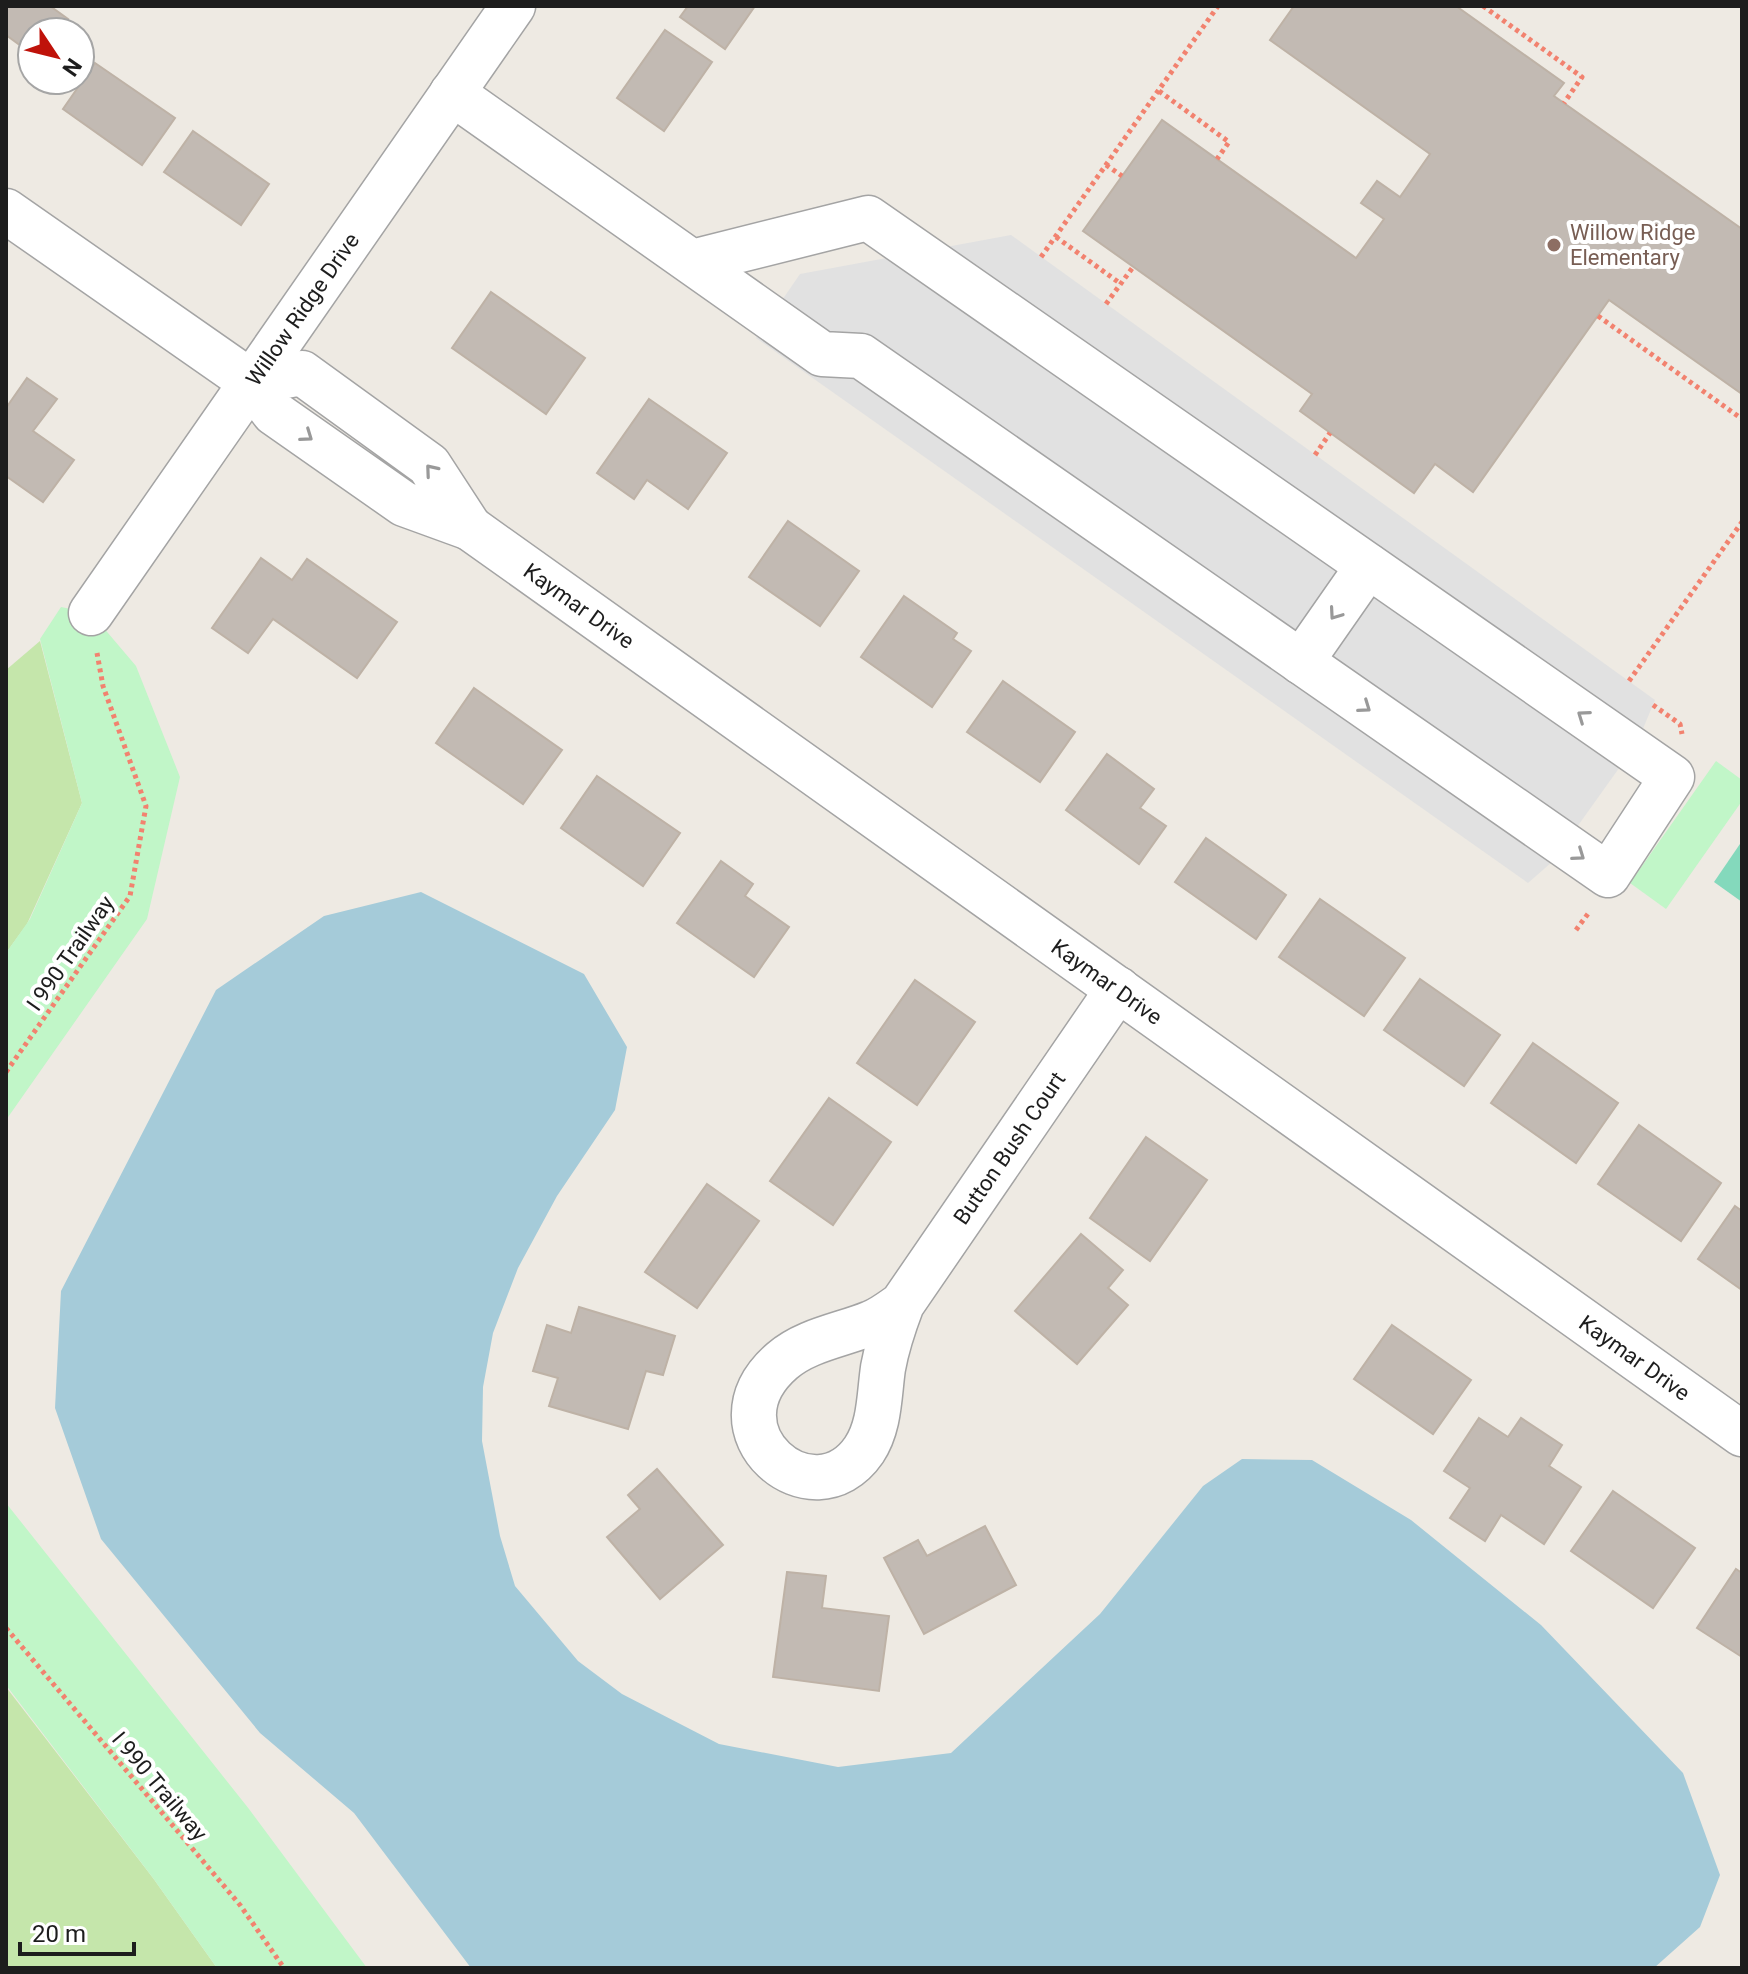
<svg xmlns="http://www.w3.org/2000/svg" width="1748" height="1974" viewBox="0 0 1748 1974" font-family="Roboto,sans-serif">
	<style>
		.grass { fill: #c5e6ab }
		.park { fill: #c1f6c8 }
		.pitch { fill: #84d9bc }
		.parking { fill: #e1e1e1 }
		.water { fill: #a5cbd9 }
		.building { fill: #c2bab3; stroke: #beb2a6; stroke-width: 2 }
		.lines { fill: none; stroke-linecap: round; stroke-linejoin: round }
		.minor-casing { stroke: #a4a4a4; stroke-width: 47 }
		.path { stroke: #f2826f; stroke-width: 5; stroke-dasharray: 4 4; stroke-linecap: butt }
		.minor { stroke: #fff; stroke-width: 44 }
		.oneway { stroke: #999 }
		.education-dot { fill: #8d6e63; stroke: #fff; stroke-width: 3 }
		.labels { text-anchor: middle; stroke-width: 8; stroke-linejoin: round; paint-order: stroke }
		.education-label { font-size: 22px; fill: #785e54; stroke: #fff; text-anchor: start }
		.street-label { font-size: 22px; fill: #1d1d1d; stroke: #fff }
	</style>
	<rect width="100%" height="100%" fill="#eeeae3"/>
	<g class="grass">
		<polygon points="40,641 82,803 27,924 6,953 6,670"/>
		<polygon points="6,1687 153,1878 217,1968 6,1968"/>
	</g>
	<g class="park">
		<polygon points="61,607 91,613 136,666 180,777 147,919 6,1120 6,953 30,919 82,803 40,639"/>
		<polygon points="1716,761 1742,780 1742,801 1666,909 1630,883"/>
		<polygon points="6,1503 249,1809 367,1968 217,1968 153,1878 6,1685"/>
	</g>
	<polygon class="pitch" points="1742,841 1742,902 1714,882"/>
	<polygon class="parking" points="1011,235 1655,700 1637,743 1552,862 1528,883 756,338 800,274"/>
	<polygon class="water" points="421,892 584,974 627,1047 615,1110 557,1196 518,1268 493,1333 483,1387 482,1441 500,1536 515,1586 578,1661 622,1694 719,1744 838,1767 951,1753 1100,1614 1203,1486 1242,1459 1312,1460 1411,1520 1541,1625 1683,1773 1720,1875 1700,1927 1654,1968 471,1968 354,1813 260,1733 101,1539 55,1408 61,1291 216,990 324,916"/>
	<g class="building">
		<polygon points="6,6 50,6 68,19 59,32 32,32 32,54 6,35"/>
		<polygon points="688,6 755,6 725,49 680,17"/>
		<polygon points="1294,6 1456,6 1564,83 1554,96 1742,229 1742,394 1609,300 1473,492 1435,464 1414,493 1300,411 1312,394 1083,231 1162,120 1356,258 1384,219 1361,203 1377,181 1400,197 1430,154 1270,40"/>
		<polygon points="665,30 712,62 664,131 617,98"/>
		<polygon points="95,63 175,118 142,165 63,109"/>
		<polygon points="193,131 269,184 241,225 164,172"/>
		<polygon points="491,292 585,358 546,414 452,348"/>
		<polygon points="27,378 57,399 33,431 74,460 43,502 6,476 6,408"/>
		<polygon points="649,399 727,453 688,509 647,480 634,499 597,473"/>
		<polygon points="788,521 859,571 820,626 749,577"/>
		<polygon points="261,558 292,580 307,559 397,622 357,678 273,619 248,653 212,628"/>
		<polygon points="904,596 957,633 953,639 971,651 932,707 861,657"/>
		<polygon points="1003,681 1075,732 1040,782 967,732"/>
		<polygon points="474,688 562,750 523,804 436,743"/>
		<polygon points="1107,754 1154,789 1140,808 1166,826 1139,864 1066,810"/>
		<polygon points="597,776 680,833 643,886 561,828"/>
		<polygon points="1206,838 1286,895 1256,939 1175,882"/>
		<polygon points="721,861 753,884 745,896 789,927 754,977 677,923"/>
		<polygon points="1320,899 1405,958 1364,1016 1279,957"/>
		<polygon points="1420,979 1500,1035 1464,1086 1384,1030"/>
		<polygon points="915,980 975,1022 917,1105 857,1063"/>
		<polygon points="1533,1043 1618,1103 1576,1163 1491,1103"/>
		<polygon points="829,1098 891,1142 833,1225 770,1181"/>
		<polygon points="1639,1125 1721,1183 1681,1241 1598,1184"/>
		<polygon points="1146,1137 1207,1180 1150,1261 1090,1218"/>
		<polygon points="707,1184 759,1221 697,1308 645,1272"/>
		<polygon points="1735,1206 1742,1211 1742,1290 1698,1259"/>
		<polygon points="1081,1234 1123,1270 1108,1288 1128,1305 1077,1364 1015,1311"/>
		<polygon points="579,1307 675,1336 663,1375 646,1371 628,1429 549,1406 558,1378 533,1371 547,1325 571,1333"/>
		<polygon points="1392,1325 1471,1380 1433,1434 1354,1379"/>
		<polygon points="1479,1418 1508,1437 1521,1418 1562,1445 1549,1466 1581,1487 1544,1544 1501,1515 1485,1541 1450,1518 1470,1488 1444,1471"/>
		<polygon points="657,1469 723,1545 660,1599 607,1537 640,1509 628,1495"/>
		<polygon points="1613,1491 1695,1548 1653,1608 1571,1551"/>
		<polygon points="985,1526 1016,1585 924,1634 884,1558 918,1540 927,1556"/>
		<polygon points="1736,1569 1742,1573 1742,1657 1697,1628"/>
		<polygon points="787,1572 826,1576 822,1608 889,1616 879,1691 773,1677"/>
	</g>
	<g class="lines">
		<defs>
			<g id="minor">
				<polyline points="452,93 822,354 861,356 1608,875 1672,777 868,218 692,262"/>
				<polyline points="6,211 251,382 274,413 404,504 470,528 429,465 302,373 251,382"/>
				<path id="s1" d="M470 528 1742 1434"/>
				<path id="s2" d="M91 613 513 6"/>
				<polyline points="1301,662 1368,566"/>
				<path id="s3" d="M902 1304C894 1325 887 1346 883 1368 879 1396 880 1426 864 1450 813 1524 702 1431 782 1361 806 1340 842 1335 871 1323 882 1319 892 1311 902 1304L1118 989"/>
			</g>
		</defs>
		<use href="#minor" class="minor-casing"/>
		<g class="path">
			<polyline points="1483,6 1582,77 1564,103"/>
			<polyline points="1159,91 1229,142 1217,159"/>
			<polyline points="1106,165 1122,176"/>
			<polyline points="1056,237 1121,284"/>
			<polyline points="1041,257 1218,6"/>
			<polyline points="1106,304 1133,267"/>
			<polyline points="1598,316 1742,419"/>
			<polyline points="1315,455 1330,433"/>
			<polyline points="1629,681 1742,522"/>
			<polyline points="1653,705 1680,724 1682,734"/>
			<polyline points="1576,930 1590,911"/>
			<polyline points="6,1072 130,896 146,806 103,686 97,653"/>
			<polyline points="6,1628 240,1905 284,1968"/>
		</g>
		<use href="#minor" class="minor"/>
	</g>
	<defs><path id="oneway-chevron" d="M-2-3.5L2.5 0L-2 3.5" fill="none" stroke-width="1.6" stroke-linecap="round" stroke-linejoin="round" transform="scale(2)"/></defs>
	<g class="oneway">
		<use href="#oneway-chevron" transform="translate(307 436) rotate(35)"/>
		<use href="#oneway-chevron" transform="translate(431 470) rotate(-130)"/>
		<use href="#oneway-chevron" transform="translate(1335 614) rotate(125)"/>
		<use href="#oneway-chevron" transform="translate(1365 707) rotate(35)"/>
		<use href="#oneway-chevron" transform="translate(1583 716) rotate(-145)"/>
		<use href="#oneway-chevron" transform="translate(1579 855) rotate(35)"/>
	</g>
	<circle class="education-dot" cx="1554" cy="245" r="8"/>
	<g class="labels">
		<g class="education-label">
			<text x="1570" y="240">Willow Ridge<tspan x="1570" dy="25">Elementary</tspan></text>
		</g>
		<g class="street-label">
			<text dy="8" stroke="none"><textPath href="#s2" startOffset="370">Willow Ridge Drive</textPath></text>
			<text dy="8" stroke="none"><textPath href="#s1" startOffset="134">Kaymar Drive</textPath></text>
			<text transform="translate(70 953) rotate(-55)" y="8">I 990 Trailway</text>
			<text dy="8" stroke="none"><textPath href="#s1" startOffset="782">Kaymar Drive</textPath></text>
			<text dy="8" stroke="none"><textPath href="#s3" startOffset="692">Button Bush Court</textPath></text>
			<text dy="8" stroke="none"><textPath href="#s1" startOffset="1430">Kaymar Drive</textPath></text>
			<text transform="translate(160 1786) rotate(50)" y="8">I 990 Trailway</text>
		</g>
	</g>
	<rect width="1748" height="1974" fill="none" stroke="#1d1d1d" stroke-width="16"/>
	<g transform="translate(56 56) rotate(125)"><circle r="38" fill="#ffffff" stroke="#a5a5a5" stroke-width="2"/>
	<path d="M0-6L14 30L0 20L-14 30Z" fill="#bf120a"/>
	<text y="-12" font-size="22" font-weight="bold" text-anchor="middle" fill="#1d1d1d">N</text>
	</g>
	<path d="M20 1942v12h114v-12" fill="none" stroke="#1d1d1d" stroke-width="4"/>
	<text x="32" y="1942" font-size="24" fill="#1d1d1d" stroke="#ffffff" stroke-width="6" paint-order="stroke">20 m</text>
</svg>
